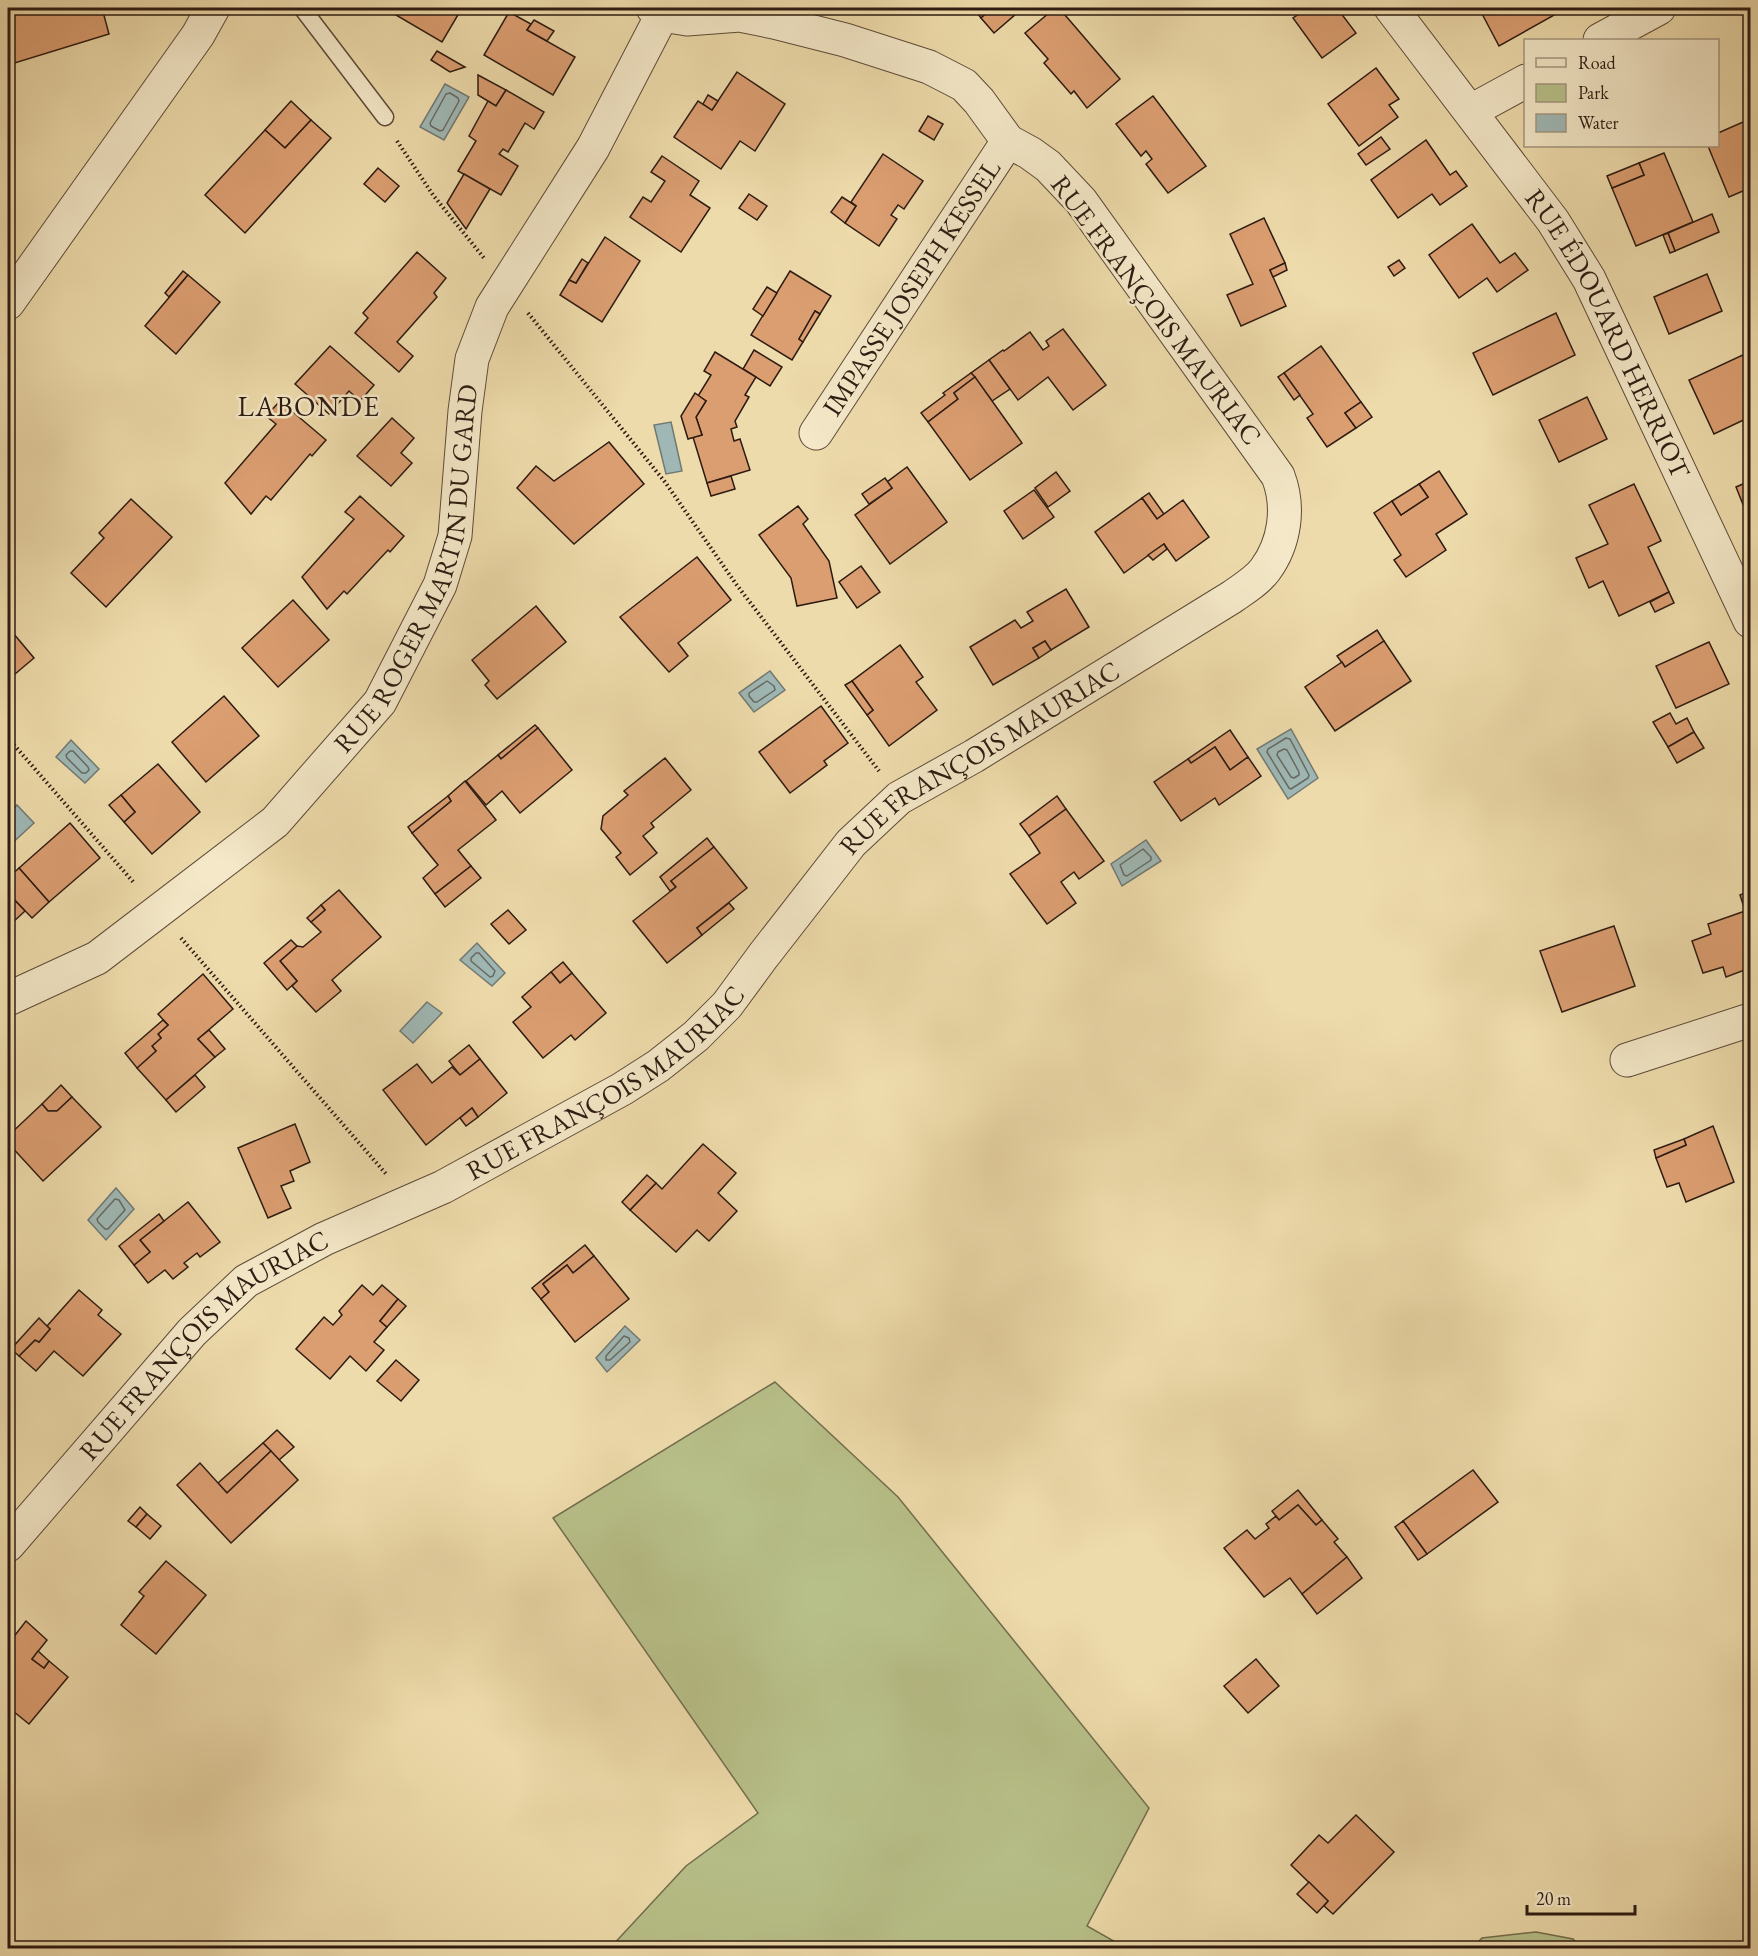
<svg xmlns="http://www.w3.org/2000/svg" width="1758" height="1956" viewBox="0 0 1758 1956" font-family="'EB Garamond',serif">
	<style>
		.green { fill: #b8c089; stroke: #726e4e; stroke-width: 1.5 }
		.water { fill: #9fb8b5; stroke: #717974; stroke-width: 1.5 }
		.lines { fill: none; stroke-linecap: round; stroke-linejoin: round }
		.shore { stroke: #666a64; stroke-width: 1.5 }
		.building { fill: #db9e71; stroke: #2d1b12; stroke-width: 1.5 }
		.service-casing { stroke: #5d4b38; stroke-width: 19 }
		.minor-casing { stroke: #5d4b38; stroke-width: 35 }
		.path { stroke: #2d1b12; stroke-width: 4; stroke-dasharray: 1.5 3; stroke-linecap: butt }
		.service { stroke: #f4e8c8; stroke-width: 16 }
		.minor { stroke: #f4e8c8; stroke-width: 33 }
		.labels { text-anchor: middle; stroke-width: 5; stroke-linejoin: round; paint-order: stroke }
		.street-label { font-size: 27px; fill: #2d1b12; stroke: #f4e8c8 }
		.neighbourhood-label { font-size: 28px; letter-spacing: 1.5px; fill: #2d1b12; stroke: #f4e8c8 }
	</style>
	<rect width="100%" height="100%" fill="#eedbab"/>
	<filter id="stains"><feTurbulence type="fractalNoise" baseFrequency=".00333" numOctaves="4"/><feColorMatrix values="0 0 0 0 .2 0 0 0 0 .09 0 0 0 0 .02 0 0 0 .5 -.17"/></filter>
	<radialGradient id="worn" r=".72"><stop offset=".6" stop-color="#630" stop-opacity="0"/><stop offset="1" stop-color="#630" stop-opacity=".3"/></radialGradient>
	<g class="green">
		<polygon points="775,1382 898,1497 1149,1808 1087,1926 1126,1948 610,1948 686,1866 758,1813 553,1518"/>
		<polygon points="1536,1932 1573,1939 1581,1948 1472,1948 1482,1938"/>
	</g>
	<g class="water">
		<polygon points="445,84 469,97 444,140 420,127"/>
		<polygon points="671,422 682,471 666,474 654,425"/>
		<polygon points="770,671 785,690 754,712 739,693"/>
		<polygon points="1291,729 1318,778 1288,799 1257,749"/>
		<polygon points="71,740 99,769 85,783 56,757"/>
		<polygon points="17,805 34,823 8,847 8,816"/>
		<polygon points="1146,840 1161,861 1122,886 1111,864"/>
		<polygon points="477,943 505,973 492,986 460,960"/>
		<polygon points="427,1002 442,1013 413,1043 400,1031"/>
		<polygon points="116,1188 134,1209 106,1240 88,1220"/>
		<polygon points="625,1326 640,1340 607,1372 596,1358"/>
	</g>
	<g class="lines">
		<g class="shore">
			<polygon points="450,93 458,98 459,101 443,130 440,131 431,126 430,123 446,94"/>
			<polygon points="767,681 774,686 775,690 757,702 754,702 749,696 749,693"/>
			<polygon points="1286,738 1290,739 1309,775 1308,778 1291,789 1289,788 1267,752 1268,749"/>
			<polygon points="1284,749 1287,750 1299,772 1299,775 1294,778 1291,777 1277,755 1278,752"/>
			<polygon points="70,751 73,751 88,767 89,770 86,773 82,773 67,758 66,755"/>
			<polygon points="1143,849 1151,857 1151,860 1127,876 1124,875 1120,865"/>
			<polygon points="476,953 479,953 495,971 493,976 490,977 471,961 471,958"/>
			<polygon points="115,1199 119,1200 125,1210 108,1229 105,1229 98,1222 97,1219"/>
			<polygon points="624,1336 629,1338 630,1342 610,1360 606,1360 606,1356"/>
		</g>
	</g>
	<g class="building">
		<polygon points="8,8 102,8 109,34 8,65"/>
		<polygon points="384,8 462,8 442,42"/>
		<polygon points="973,8 993,8 981,18"/>
		<polygon points="992,8 1023,8 994,33 981,18"/>
		<polygon points="1055,8 1059,8 1120,79 1087,108 1074,91 1071,94 1044,63 1048,59 1025,33"/>
		<polygon points="1308,8 1337,8 1356,33 1322,58 1293,18"/>
		<polygon points="1485,8 1552,8 1556,14 1499,46 1480,10"/>
		<polygon points="509,12 531,24 527,30 575,57 553,95 484,55"/>
		<polygon points="534,20 554,31 547,41 527,30"/>
		<polygon points="437,51 465,67 450,72 431,60"/>
		<polygon points="1376,68 1399,99 1389,105 1398,117 1359,146 1328,104"/>
		<polygon points="737,72 785,104 755,151 740,141 721,169 674,137 698,101 712,110"/>
		<polygon points="478,75 506,90 496,106 478,95"/>
		<polygon points="506,90 544,112 534,129 525,123 508,152 503,149 499,154 518,166 501,195 458,171 476,141 469,136 488,101 496,106"/>
		<polygon points="708,95 718,101 712,110 703,104"/>
		<polygon points="1153,96 1206,166 1168,193 1146,164 1152,159 1146,151 1141,156 1116,124"/>
		<polygon points="291,101 311,120 285,148 265,130"/>
		<polygon points="928,116 943,124 934,140 919,131"/>
		<polygon points="1750,119 1750,188 1729,197 1708,146 1718,146 1718,133"/>
		<polygon points="311,120 331,138 245,233 205,195 265,130 285,148"/>
		<polygon points="1381,137 1390,149 1366,165 1358,154"/>
		<polygon points="1426,140 1450,175 1456,171 1467,186 1440,205 1432,194 1398,218 1371,180"/>
		<polygon points="1664,153 1693,222 1636,246 1612,188 1644,175 1639,163"/>
		<polygon points="883,154 923,181 904,209 898,205 891,215 897,219 879,246 845,223 856,206 851,202"/>
		<polygon points="662,156 699,181 690,195 710,208 681,252 630,217 643,197 651,202 665,181 651,172"/>
		<polygon points="1639,163 1644,175 1612,188 1607,176"/>
		<polygon points="378,168 399,186 385,202 364,184"/>
		<polygon points="464,174 490,189 466,229 447,203"/>
		<polygon points="749,194 767,206 757,220 739,208"/>
		<polygon points="842,197 856,206 845,223 831,212"/>
		<polygon points="1712,214 1719,232 1675,251 1668,233"/>
		<polygon points="1264,218 1285,263 1270,270 1286,306 1241,326 1227,295 1253,284 1230,234"/>
		<polygon points="1472,224 1500,263 1515,253 1528,270 1497,292 1487,278 1459,298 1429,255"/>
		<polygon points="1668,233 1675,251 1670,253 1663,235"/>
		<polygon points="605,237 640,261 602,322 560,295 569,280 576,283"/>
		<polygon points="417,252 446,278 434,293 437,297 397,342 413,356 399,372 355,333 368,318 363,313"/>
		<polygon points="582,259 588,263 576,283 569,280"/>
		<polygon points="1399,260 1405,268 1394,276 1388,267"/>
		<polygon points="1285,263 1287,270 1273,277 1270,270"/>
		<polygon points="183,271 188,275 169,297 165,293"/>
		<polygon points="790,271 831,296 820,314 815,311 799,339 803,342 792,360 751,335"/>
		<polygon points="1707,274 1722,311 1669,334 1654,297"/>
		<polygon points="188,275 220,302 176,354 145,326"/>
		<polygon points="767,287 777,293 763,316 753,309"/>
		<polygon points="815,311 820,314 803,342 799,339"/>
		<polygon points="1556,313 1575,355 1493,395 1473,353"/>
		<polygon points="1063,329 1106,385 1073,410 1048,377 1018,400 989,360 1003,350 1004,351 1030,332 1043,350 1049,346 1046,341"/>
		<polygon points="330,346 374,385 360,401 349,391 329,414 295,384"/>
		<polygon points="1321,346 1361,402 1345,413 1356,428 1327,447 1307,418 1313,414 1284,373"/>
		<polygon points="754,350 782,367 770,386 743,369"/>
		<polygon points="715,352 756,377 745,395 749,397 735,421 737,427 731,429 734,441 740,439 750,470 707,483 693,437 702,435 696,417 706,401 698,396 711,375 704,371"/>
		<polygon points="1747,353 1750,361 1750,417 1714,434 1689,380"/>
		<polygon points="989,360 1010,389 992,401 971,373"/>
		<polygon points="971,373 975,377 954,393 958,399 928,422 921,413 945,395 943,393"/>
		<polygon points="1284,373 1300,395 1294,400 1278,377"/>
		<polygon points="975,377 1022,443 970,480 928,422 958,399 954,393"/>
		<polygon points="695,393 706,401 696,417 702,435 688,439 681,416"/>
		<polygon points="1587,397 1607,439 1559,462 1539,420"/>
		<polygon points="280,401 326,440 312,456 310,454 271,500 266,496 251,514 225,483 276,424 266,416"/>
		<polygon points="1361,402 1372,417 1356,428 1345,413"/>
		<polygon points="392,418 414,438 401,453 412,463 391,486 357,456"/>
		<polygon points="609,442 644,484 574,544 517,488 536,466 554,481"/>
		<polygon points="907,467 947,522 890,564 855,515 892,488 887,482"/>
		<polygon points="1439,471 1467,514 1436,534 1446,550 1406,577 1394,560 1401,555 1374,513 1392,501 1401,515 1428,497 1419,484"/>
		<polygon points="1056,472 1070,491 1048,507 1035,488"/>
		<polygon points="731,476 735,489 711,496 707,483"/>
		<polygon points="885,478 892,488 869,504 862,494"/>
		<polygon points="1750,481 1750,522 1736,487"/>
		<polygon points="1419,484 1428,497 1401,515 1392,501"/>
		<polygon points="1634,484 1661,541 1648,547 1669,592 1619,616 1603,581 1589,588 1576,558 1608,544 1589,505"/>
		<polygon points="1034,490 1054,517 1023,539 1004,511"/>
		<polygon points="1149,493 1164,514 1157,519 1142,498"/>
		<polygon points="360,496 404,536 390,552 388,550 347,594 344,591 327,609 302,577 354,519 345,512"/>
		<polygon points="1142,498 1157,519 1183,500 1209,537 1176,561 1164,544 1124,573 1095,532"/>
		<polygon points="131,499 172,537 106,607 71,573 104,538 99,533"/>
		<polygon points="798,506 808,519 803,524 829,561 837,598 797,606 791,578 759,535"/>
		<polygon points="1164,544 1167,549 1153,560 1148,555"/>
		<polygon points="697,557 731,600 678,643 688,656 669,672 620,617"/>
		<polygon points="861,566 880,592 857,608 839,582"/>
		<polygon points="1066,589 1089,627 1051,650 1045,641 1033,648 1039,658 993,685 970,647 1015,620 1021,628 1033,621 1027,612"/>
		<polygon points="1669,592 1674,603 1655,612 1650,602"/>
		<polygon points="293,600 329,640 278,687 242,648"/>
		<polygon points="536,606 566,642 497,699 485,685 489,681 472,660"/>
		<polygon points="8,627 34,658 8,680"/>
		<polygon points="1377,630 1384,641 1345,667 1337,656"/>
		<polygon points="1045,641 1051,650 1039,658 1033,648"/>
		<polygon points="1384,641 1411,681 1335,731 1305,687 1342,662 1345,667"/>
		<polygon points="1709,642 1729,684 1676,708 1656,666"/>
		<polygon points="900,645 923,677 916,682 937,710 889,746 867,715 873,710 852,681"/>
		<polygon points="852,681 873,710 867,715 845,685"/>
		<polygon points="224,696 259,736 206,782 172,742"/>
		<polygon points="821,706 848,743 824,761 827,765 790,793 759,752"/>
		<polygon points="1670,713 1676,724 1687,718 1694,732 1668,747 1653,722"/>
		<polygon points="535,725 538,728 501,759 498,755"/>
		<polygon points="538,728 572,770 520,813 502,791 486,805 466,781 498,755 501,759"/>
		<polygon points="1230,730 1248,757 1230,770 1215,747 1191,763 1188,759"/>
		<polygon points="1694,732 1704,748 1677,763 1668,747"/>
		<polygon points="1215,747 1230,770 1248,757 1261,776 1219,805 1215,798 1181,821 1154,782 1188,759 1191,763"/>
		<polygon points="665,758 691,790 651,823 654,827 643,836 657,853 630,875 616,857 621,853 601,829 603,816 628,795 624,791"/>
		<polygon points="158,764 200,812 152,854 124,822 135,812 121,795"/>
		<polygon points="465,781 496,820 458,850 471,866 435,894 423,878 438,865 412,833 451,801 448,796"/>
		<polygon points="121,795 135,812 124,822 109,805"/>
		<polygon points="448,796 451,801 412,833 408,827"/>
		<polygon points="1057,796 1066,809 1029,836 1020,824"/>
		<polygon points="1066,809 1104,861 1079,879 1074,872 1061,882 1076,903 1047,924 1010,874 1040,853 1029,836"/>
		<polygon points="70,823 100,858 49,902 19,868"/>
		<polygon points="707,838 714,847 671,881 676,887 670,891 660,877"/>
		<polygon points="714,847 747,888 697,928 702,935 667,963 633,921 676,887 671,881"/>
		<polygon points="471,866 481,878 445,907 435,894"/>
		<polygon points="19,868 49,902 32,918 8,893 8,878"/>
		<polygon points="339,890 381,937 332,980 341,991 316,1012 292,986 297,981 280,961 297,946 303,947 321,932 311,922 325,910 321,905"/>
		<polygon points="1750,891 1750,926 1740,895"/>
		<polygon points="8,893 25,911 11,924 8,920"/>
		<polygon points="729,903 734,909 702,935 697,928"/>
		<polygon points="321,905 325,910 311,922 307,918"/>
		<polygon points="508,910 526,930 509,944 491,924"/>
		<polygon points="1745,911 1750,926 1750,968 1726,977 1723,967 1703,973 1692,941 1711,934 1708,924"/>
		<polygon points="1614,926 1635,986 1562,1012 1540,951"/>
		<polygon points="291,940 297,946 280,961 297,981 287,990 264,963"/>
		<polygon points="563,962 572,973 560,983 551,972"/>
		<polygon points="551,972 560,983 572,973 606,1013 575,1040 571,1035 543,1058 513,1022 531,1007 522,997"/>
		<polygon points="203,974 233,1009 198,1039 215,1057 166,1100 137,1068 156,1051 152,1046 161,1038 158,1034 168,1025 158,1014"/>
		<polygon points="163,1020 168,1025 158,1034 161,1038 152,1046 156,1051 137,1068 125,1053"/>
		<polygon points="209,1030 225,1049 215,1057 198,1039"/>
		<polygon points="469,1045 480,1059 460,1075 449,1061"/>
		<polygon points="480,1059 507,1093 478,1117 472,1108 426,1145 383,1090 417,1064 432,1083 452,1067 460,1075"/>
		<polygon points="195,1075 205,1087 176,1112 166,1100"/>
		<polygon points="61,1085 72,1097 57,1111 48,1111 42,1104"/>
		<polygon points="72,1097 101,1127 43,1181 8,1143 8,1136 42,1104 48,1111 57,1111"/>
		<polygon points="472,1108 478,1117 466,1126 460,1118"/>
		<polygon points="295,1124 310,1162 290,1171 294,1181 281,1186 291,1208 268,1218 238,1148"/>
		<polygon points="1713,1126 1734,1182 1686,1202 1679,1183 1667,1187 1656,1158 1686,1145 1684,1139"/>
		<polygon points="1684,1139 1686,1145 1656,1158 1654,1150"/>
		<polygon points="703,1144 736,1173 718,1193 737,1211 709,1241 697,1230 676,1252 630,1210 656,1183 662,1189"/>
		<polygon points="647,1175 656,1183 630,1210 622,1202"/>
		<polygon points="188,1202 220,1242 200,1257 197,1253 184,1263 188,1267 173,1279 165,1270 148,1283 134,1265 150,1252 140,1240"/>
		<polygon points="159,1214 164,1221 140,1240 150,1252 134,1265 119,1246"/>
		<polygon points="585,1245 594,1256 573,1273 567,1265 543,1284 549,1292 541,1299 532,1288"/>
		<polygon points="594,1256 629,1299 575,1342 541,1299 549,1292 543,1284 567,1265 573,1273"/>
		<polygon points="362,1285 373,1295 382,1285 398,1299 380,1321 387,1327 374,1342 384,1350 366,1371 350,1356 330,1379 296,1349 324,1317 333,1325 342,1315 339,1311"/>
		<polygon points="79,1290 102,1310 98,1315 121,1334 83,1376 54,1351 36,1371 19,1356 35,1340 39,1342 50,1329 47,1326"/>
		<polygon points="398,1299 406,1306 387,1327 380,1321"/>
		<polygon points="39,1318 50,1329 39,1342 35,1340 19,1356 11,1349"/>
		<polygon points="396,1360 419,1380 401,1401 377,1381"/>
		<polygon points="277,1430 294,1447 279,1460 263,1443"/>
		<polygon points="263,1443 271,1451 227,1493 218,1483"/>
		<polygon points="271,1451 298,1480 231,1543 177,1485 200,1463 227,1493"/>
		<polygon points="1473,1470 1498,1502 1427,1554 1403,1521"/>
		<polygon points="1298,1490 1322,1520 1316,1525 1298,1505 1279,1520 1272,1511"/>
		<polygon points="1298,1505 1316,1525 1322,1520 1338,1539 1334,1542 1347,1557 1302,1594 1290,1578 1264,1597 1224,1548 1247,1530 1255,1539 1269,1528 1266,1524 1276,1516 1279,1520"/>
		<polygon points="140,1507 147,1514 136,1527 128,1521"/>
		<polygon points="147,1514 161,1526 150,1539 136,1527"/>
		<polygon points="1403,1521 1427,1554 1418,1560 1395,1527"/>
		<polygon points="1347,1557 1362,1578 1317,1614 1302,1594"/>
		<polygon points="166,1561 206,1595 156,1654 121,1625 144,1596 139,1592"/>
		<polygon points="26,1621 47,1640 32,1659 44,1668 49,1661 68,1677 29,1724 8,1707 8,1644"/>
		<polygon points="38,1651 49,1661 44,1668 32,1659"/>
		<polygon points="1256,1659 1279,1686 1248,1713 1224,1686"/>
		<polygon points="1356,1815 1394,1852 1333,1914 1324,1906 1328,1901 1291,1865 1319,1835 1328,1843"/>
		<polygon points="1309,1882 1328,1901 1317,1913 1297,1894"/>
	</g>
	<g class="lines">
		<defs>
			<polyline id="service" points="302,8 385,117"/>
			<g id="minor">
				<path id="s1" d="M1391 8 1553 221 1589 279 1750 621"/>
				<polyline points="1600,40 1659,8"/>
				<polyline points="1471,111 1526,81"/>
				<polyline points="8,303 198,35 213,8"/>
				<path id="s2" d="M816 433 1008 141"/>
				<path id="s3" d="M8 999 97 958 275 822 380 702 440 585 455 536 465 411 472 359 492 307 593 148 662 15"/>
				<polyline points="1627,1060 1750,1020"/>
				<path id="s4" d="M8 1545 192 1332 246 1281 324 1239 443 1187 622 1089 658 1066 696 1036 727 1005 763 956 851 843 899 798 974 756 1232 597C1243 589 1257 581 1265 570 1285 543 1290 507 1278 476L1081 201 1048 166 1030 153 1008 141 979 101 964 85 929 67 845 40 774 22 740 15 687 19 662 15 653 8"/>
			</g>
		</defs>
		<use href="#service" class="service-casing"/>
		<use href="#minor" class="minor-casing"/>
		<g class="path">
			<polyline points="397,141 433,195 484,258"/>
			<polyline points="528,313 665,482 736,584 879,771"/>
			<polyline points="8,738 135,884"/>
			<polyline points="181,938 387,1175"/>
		</g>
		<use href="#service" class="service"/>
		<use href="#minor" class="minor"/>
	</g>
	<g class="labels">
		<g class="street-label">
			<text dy="9" stroke="none"><textPath href="#s2" startOffset="174">IMPASSE JOSEPH KESSEL</textPath></text>
			<text transform="translate(1156 310) rotate(53)" y="9">RUE FRANÇOIS MAURIAC</text>
			<text dy="9" stroke="none"><textPath href="#s1" startOffset="393">RUE ÉDOUARD HERRIOT</textPath></text>
			<text dy="9" stroke="none"><textPath href="#s3" startOffset="618">RUE ROGER MARTIN DU GARD</textPath></text>
			<text dy="9" stroke="none"><textPath href="#s4" startOffset="1272">RUE FRANÇOIS MAURIAC</textPath></text>
			<text dy="9" stroke="none"><textPath href="#s4" startOffset="768">RUE FRANÇOIS MAURIAC</textPath></text>
			<text dy="9" stroke="none"><textPath href="#s4" startOffset="282">RUE FRANÇOIS MAURIAC</textPath></text>
		</g>
		<g class="neighbourhood-label">
			<text x="309" y="416">LABONDE</text>
		</g>
	</g>
	<rect width="1758" height="1956" fill="none" stroke="#eedbab" stroke-width="30"/>
	<rect x="9" y="9" width="1740" height="1938" fill="none" stroke="#2d1b12" stroke-width="3"/>
	<rect x="15" y="15" width="1728" height="1926" fill="none" stroke="#2d1b12" stroke-width="1.5"/>
	<rect x="1524" y="39" width="195" height="108" fill="#f4e8c8" stroke="#a4967f" stroke-width="1.5"/>
	<rect x="1536" y="58" width="30" height="9" fill="#f4e8c8" stroke="#a4967f" stroke-width="1.5"/>
	<text x="1578" y="69" font-size="18" fill="#2d1b12">Road</text>
	<rect x="1536" y="84" width="30" height="18" fill="#b8c089" stroke="#a4967f" stroke-width="1.5"/>
	<text x="1578" y="99" font-size="18" fill="#2d1b12">Park</text>
	<rect x="1536" y="114" width="30" height="18" fill="#9fb8b5" stroke="#a4967f" stroke-width="1.5"/>
	<text x="1578" y="129" font-size="18" fill="#2d1b12">Water</text>
	<path d="M1527 1905v9h108v-9" fill="none" stroke="#2d1b12" stroke-width="3"/>
	<text x="1536" y="1905" font-size="18" fill="#2d1b12" stroke="#f4e8c8" stroke-width="4.5" paint-order="stroke">20 m</text>
	<rect width="100%" height="100%" filter="url(#stains)"/>
	<rect width="100%" height="100%" fill="url(#worn)"/>
</svg>
